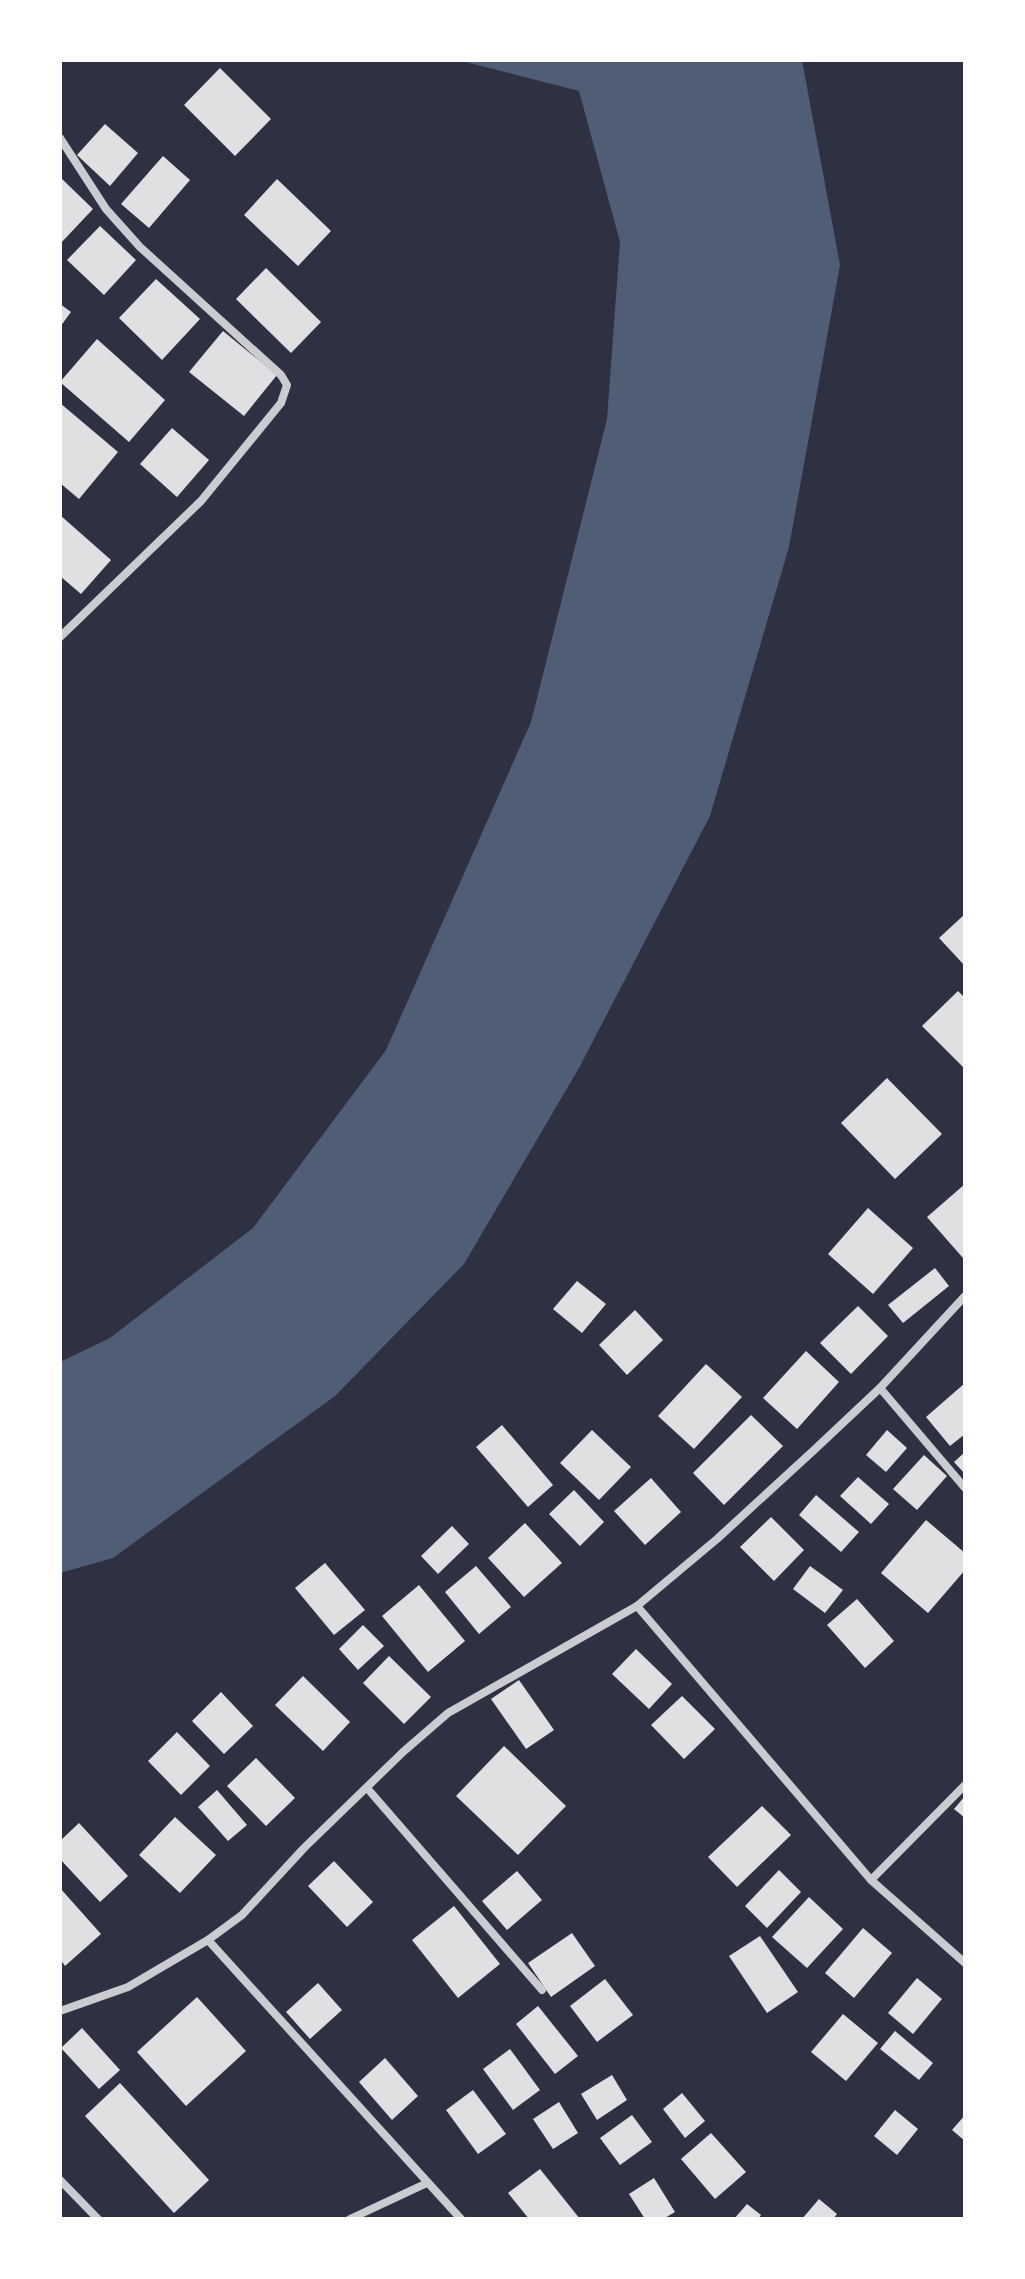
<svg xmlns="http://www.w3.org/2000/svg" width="1025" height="2279" viewBox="0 0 1025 2279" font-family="'Noto Sans',sans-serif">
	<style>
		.water { fill: #4f5d75 }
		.building { fill: #e0e0e3 }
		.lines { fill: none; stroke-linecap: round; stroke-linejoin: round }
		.minor { stroke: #caccd0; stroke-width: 8 }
	</style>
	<rect width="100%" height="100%" fill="#2d3142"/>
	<polygon class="water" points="458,60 802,60 840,265 789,547 710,816 579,1068 464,1264 335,1396 113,1558 60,1573 60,1362 110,1338 253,1228 386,1050 531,722 607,419 620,242 579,91"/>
	<g class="building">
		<polygon points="220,68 271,119 235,156 184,105"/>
		<polygon points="105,124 138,153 110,186 77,155"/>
		<polygon points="163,156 190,180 149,228 121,204"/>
		<polygon points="60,177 93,209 60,244"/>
		<polygon points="277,179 331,231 298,266 244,215"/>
		<polygon points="100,226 136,260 104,295 67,260"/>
		<polygon points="266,268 321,322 291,353 236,299"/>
		<polygon points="156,279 200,319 162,360 119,318"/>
		<polygon points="60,304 71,312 60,327"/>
		<polygon points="223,331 277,375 244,416 189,372"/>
		<polygon points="97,339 165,400 129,442 60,382"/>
		<polygon points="60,403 118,452 79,499 60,483"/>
		<polygon points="172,428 209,460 177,497 140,464"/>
		<polygon points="60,515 111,560 81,594 60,576"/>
		<polygon points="965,914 965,966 939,938"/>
		<polygon points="958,991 965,998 965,1069 922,1026"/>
		<polygon points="887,1078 942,1134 895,1179 841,1123"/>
		<polygon points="965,1184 965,1256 963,1258 927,1217"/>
		<polygon points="868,1208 913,1248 873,1294 828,1254"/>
		<polygon points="935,1268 949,1286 903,1323 888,1305"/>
		<polygon points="577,1281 606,1304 582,1333 553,1309"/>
		<polygon points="858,1306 888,1336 851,1374 820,1343"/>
		<polygon points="635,1310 663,1340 627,1375 599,1345"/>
		<polygon points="806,1351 839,1382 797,1429 763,1398"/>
		<polygon points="706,1364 742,1397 694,1449 658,1416"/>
		<polygon points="965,1383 965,1434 950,1446 926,1417"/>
		<polygon points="751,1415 783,1446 724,1505 693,1473"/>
		<polygon points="502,1425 553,1485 528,1507 476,1447"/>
		<polygon points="592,1430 631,1467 599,1500 560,1463"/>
		<polygon points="887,1430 907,1448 886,1472 866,1455"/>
		<polygon points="965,1452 965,1474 954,1462"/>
		<polygon points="924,1455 947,1476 917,1510 893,1489"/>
		<polygon points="858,1477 889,1504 871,1524 840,1496"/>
		<polygon points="651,1478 681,1512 645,1545 614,1511"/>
		<polygon points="574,1490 604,1522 580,1546 549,1514"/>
		<polygon points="816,1495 859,1532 841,1552 799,1515"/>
		<polygon points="771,1517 804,1550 774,1581 740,1547"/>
		<polygon points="926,1520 965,1553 965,1570 928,1613 881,1573"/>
		<polygon points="525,1523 562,1563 524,1597 488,1558"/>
		<polygon points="452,1526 469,1544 438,1574 421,1556"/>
		<polygon points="325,1563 365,1610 334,1635 295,1588"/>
		<polygon points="476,1566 511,1607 479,1634 445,1592"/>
		<polygon points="810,1566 843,1590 825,1613 793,1589"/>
		<polygon points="419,1585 465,1641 428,1672 382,1616"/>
		<polygon points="857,1599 894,1641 865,1668 827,1625"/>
		<polygon points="363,1625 384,1646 358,1670 339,1649"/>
		<polygon points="636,1649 672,1684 649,1709 612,1674"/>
		<polygon points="389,1656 431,1697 404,1724 363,1683"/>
		<polygon points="303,1676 350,1722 323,1751 275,1705"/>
		<polygon points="519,1680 554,1730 526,1749 491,1699"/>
		<polygon points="221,1692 253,1726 224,1754 192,1721"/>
		<polygon points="682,1696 715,1729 684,1759 651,1725"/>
		<polygon points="177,1732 210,1766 181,1795 148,1761"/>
		<polygon points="504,1746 566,1806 518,1855 456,1796"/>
		<polygon points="256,1758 295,1798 266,1826 227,1786"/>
		<polygon points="217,1790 247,1825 228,1841 198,1807"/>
		<polygon points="965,1796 965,1818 954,1809"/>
		<polygon points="762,1806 791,1835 737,1887 708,1857"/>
		<polygon points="175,1817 216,1855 180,1893 139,1855"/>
		<polygon points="79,1823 128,1876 100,1902 60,1859 60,1841"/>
		<polygon points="334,1861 373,1902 347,1927 308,1886"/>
		<polygon points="779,1870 801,1892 767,1928 745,1906"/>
		<polygon points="517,1871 542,1900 507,1930 482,1901"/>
		<polygon points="60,1888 101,1934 65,1966 60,1959"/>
		<polygon points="809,1897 843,1929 807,1968 772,1937"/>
		<polygon points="454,1906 500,1964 458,1998 412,1940"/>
		<polygon points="863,1928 892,1953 854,1998 825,1973"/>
		<polygon points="572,1933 595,1966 551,1997 528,1963"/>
		<polygon points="760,1936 798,1992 767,2013 729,1956"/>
		<polygon points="917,1978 942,1999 913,2034 888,2013"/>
		<polygon points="605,1979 633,2015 597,2042 570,2006"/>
		<polygon points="318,1983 342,2010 310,2039 286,2012"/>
		<polygon points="197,1997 246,2051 186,2106 137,2052"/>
		<polygon points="538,2006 578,2056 555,2074 516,2024"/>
		<polygon points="843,2014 878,2043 846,2081 811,2052"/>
		<polygon points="82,2028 120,2070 99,2089 61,2048"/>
		<polygon points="895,2031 933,2063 919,2080 880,2049"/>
		<polygon points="510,2049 540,2090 513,2110 483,2069"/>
		<polygon points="385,2058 418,2096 392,2120 359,2082"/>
		<polygon points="612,2075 627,2100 597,2120 581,2094"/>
		<polygon points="120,2083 209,2180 174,2213 85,2116"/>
		<polygon points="473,2090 506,2134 478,2154 446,2110"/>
		<polygon points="682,2093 705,2121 685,2138 663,2109"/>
		<polygon points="559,2102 578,2133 553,2149 533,2119"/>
		<polygon points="895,2110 918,2129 897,2155 874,2136"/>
		<polygon points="632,2115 652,2142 620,2165 600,2138"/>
		<polygon points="965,2115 965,2141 952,2130"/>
		<polygon points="711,2133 746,2172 715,2199 681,2159"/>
		<polygon points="540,2169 580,2219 529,2219 508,2193"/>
		<polygon points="654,2178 675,2212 663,2219 645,2219 629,2194"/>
		<polygon points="819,2199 837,2214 833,2219 802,2219"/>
		<polygon points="747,2204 761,2215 758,2219 734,2219"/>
	</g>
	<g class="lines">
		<g class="minor">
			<polyline points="60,138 106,209 140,247 281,375 287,385 281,403 201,501 60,637"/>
			<polyline points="880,1388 965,1488"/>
			<polyline points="637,1606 871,1880 965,1963"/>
			<polyline points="367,1788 542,1990"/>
			<polyline points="871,1880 965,1785"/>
			<polyline points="208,1940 461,2219"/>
			<polyline points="60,2011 128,1987 208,1940 242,1915 304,1848 403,1752 448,1713 637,1606 717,1539 813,1451 880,1388 965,1296"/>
			<polyline points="60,2180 98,2219"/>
			<polyline points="350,2219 427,2183"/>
		</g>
	</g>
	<rect width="1025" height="2279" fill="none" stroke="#ffffff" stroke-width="124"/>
</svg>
